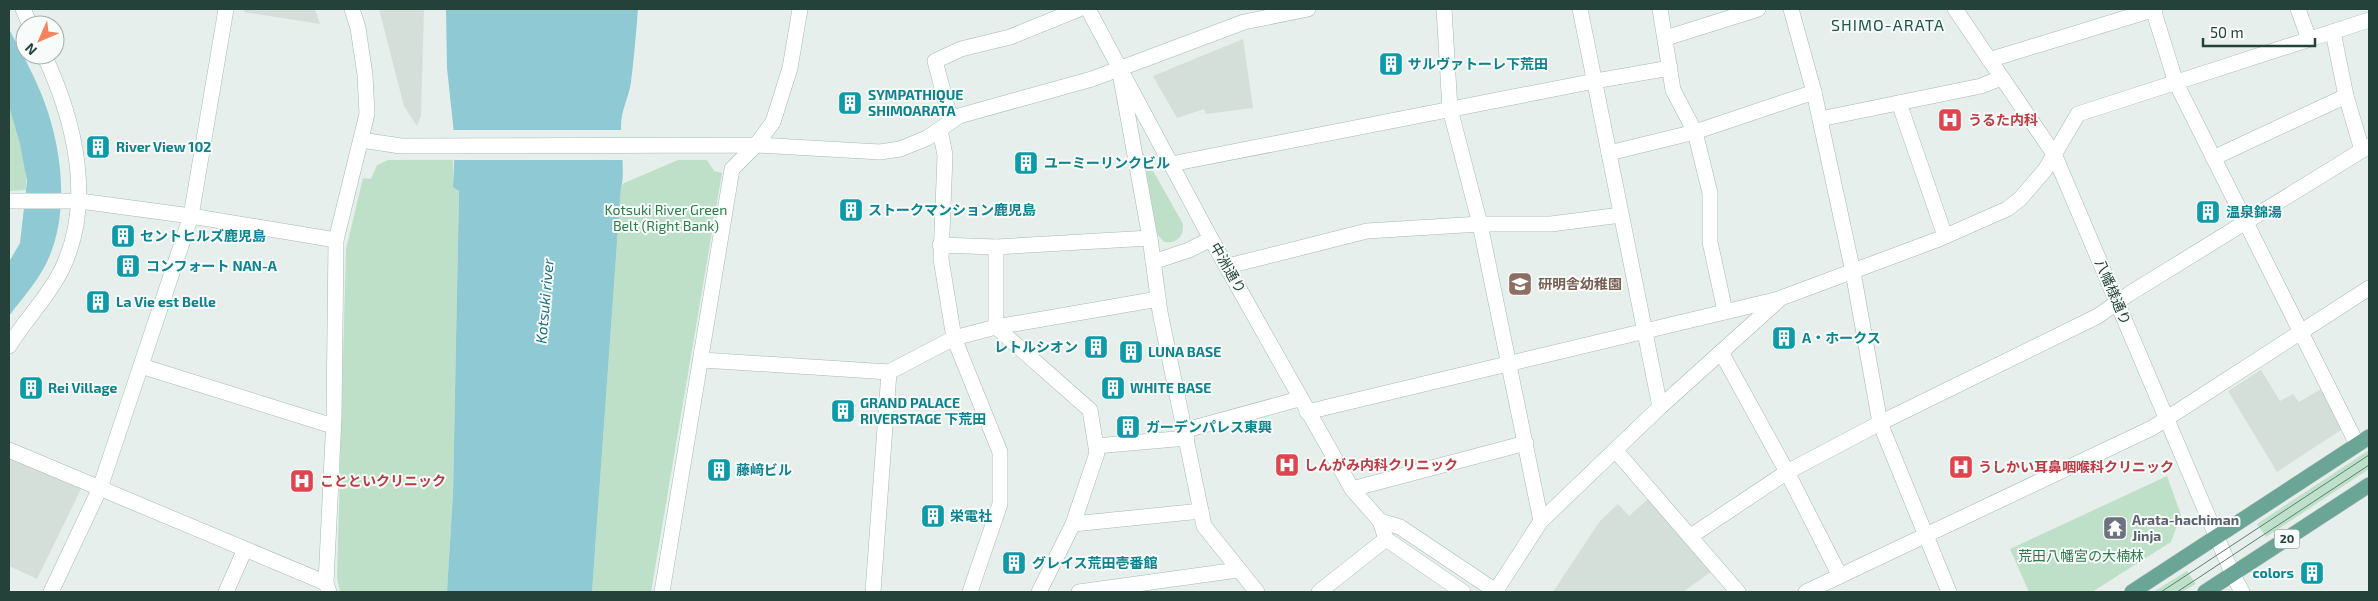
<svg xmlns="http://www.w3.org/2000/svg" width="2378" height="601" viewBox="0 0 2378 601" font-family="'Exo 2','Noto Sans JP',sans-serif">
	<style>
		.built { fill: #d4dfda }
		.green { fill: #bfe0c8 }
		.water { fill: #8ec9d4 }
		.pier { fill: #e6efeb }
		.lines { fill: none; stroke-linecap: round; stroke-linejoin: round }
		.street-casing { stroke: #a8b8b2; stroke-width: 16 }
		.secondary-casing { stroke: #a4bbb3; stroke-width: 16 }
		.primary-casing { stroke: #c2cac8; stroke-width: 16 }
		.street { stroke: #fff; stroke-width: 15 }
		.secondary { stroke: #fff; stroke-width: 15 }
		.primary { stroke: #6aa596; stroke-width: 15 }
		.tram { stroke: #5f7d75; stroke-width: 1 }
		.labels { text-anchor: middle; stroke-width: 4; stroke-linejoin: round; paint-order: stroke }
		.shield { fill: #f7fbf9; stroke: #637a73; stroke-width: 1 }
		.shield-label { font-size: 12px; font-weight: bold; fill: #24423a }
		.culture-label { font-size: 14px; font-weight: bold; fill: #0d838f; stroke: #f7fbf9; text-anchor: start }
		.health-label { font-size: 14px; font-weight: bold; fill: #be3a42; stroke: #f7fbf9; text-anchor: start }
		.park-label { font-size: 14px; fill: #2d7a4b; stroke: #f7fbf9 }
		.street-label { font-size: 14px; fill: #24423a; stroke: #f7fbf9 }
		.education-label { font-size: 14px; font-weight: bold; fill: #785e54; stroke: #f7fbf9; text-anchor: start }
		.worship-label { font-size: 14px; font-weight: bold; fill: #5b616d; stroke: #f7fbf9; text-anchor: start }
		.water-label { font-size: 15px; font-style: italic; fill: #1c6f80; stroke: #f7fbf9 }
		.quarter-label { font-size: 16px; letter-spacing: 1px; fill: #1f5548; stroke: #f7fbf9 }
	</style>
	<rect width="100%" height="100%" fill="#e6efeb"/>
	<g class="built">
		<polygon points="245,9 315,9 320,24 244,12"/>
		<polygon points="379,9 424,9 421,116 417,126 404,106"/>
		<polygon points="1243,39 1253,108 1206,114 1204,109 1177,118 1153,76"/>
		<polygon points="2261,370 2280,401 2293,394 2299,402 2321,389 2341,430 2277,472 2228,391"/>
		<polygon points="9,458 81,489 37,579 9,566"/>
		<polygon points="1649,498 1712,571 1683,592 1553,592 1600,521 1618,504 1629,516"/>
	</g>
	<g class="green">
		<path d="M9 106C17 128 28 167 26 190L9 191Z"/>
		<path d="M1143 153 1183 224C1184 237 1176 244 1164 242L1157 234Z"/>
		<polygon points="388,160 453,160 453,186 459,191 453,493 447,592 340,592 337,578 346,249 363,178 371,179 377,165"/>
		<polygon points="678,160 707,160 714,171 722,173 651,592 592,592 621,187 624,183"/>
		<polygon points="2369,450 2369,469 2266,537 2257,524"/>
		<polygon points="2167,476 2181,515 2171,542 2092,592 2029,592 2010,549"/>
		<polygon points="2187,571 2196,584 2182,592 2153,592"/>
	</g>
	<g class="water">
		<path d="M446 9H638C636 33 634 58 631 82 629 97 621 110 621 126 621 138 625 181 621 187L592 592H447L453 493 459 191 453 187 455 143 447 68Z"/>
		<path d="M9 29C18 47 29 65 37 84 60 134 71 203 50 255 41 278 23 297 9 316V262L20 243 27 181 20 144 9 106Z"/>
	</g>
	<polygon class="pier" points="451,130 624,130 623,160 451,160"/>
	<g class="lines">
		<defs>
			<g id="street">
				<polyline points="23,9 30,25"/>
				<polyline points="1444,9 1450,109 1480,224 1541,521"/>
				<polyline points="1580,9 1660,407"/>
				<polyline points="1660,9 1673,90 1695,132 1710,193 1710,242 1725,311"/>
				<polyline points="1791,9 1814,92 1853,272 1880,423 1949,592"/>
				<polyline points="2153,9 2176,83 2357,444"/>
				<polyline points="2298,9 2309,39"/>
				<polyline points="2333,32 2346,96 2362,150"/>
				<polyline points="1666,38 1758,9"/>
				<polyline points="1989,60 2155,9"/>
				<polyline points="1120,73 1150,238 1160,312 1204,526 1257,592"/>
				<polyline points="1899,103 1945,236"/>
				<polyline points="1820,119 1981,86 2001,78"/>
				<polyline points="951,121 935,61 961,49 1010,37 1079,9"/>
				<polyline points="940,130 945,155 941,259 954,338 1000,452 1000,504 970,592"/>
				<polyline points="756,145 773,122 790,68 800,9"/>
				<polyline points="1609,153 1695,132 1814,92"/>
				<polyline points="2213,158 2346,96"/>
				<polyline points="1171,164 1595,81 1670,68"/>
				<polyline points="9,201 80,201 191,216 336,240"/>
				<polyline points="940,245 996,247 1150,238"/>
				<polyline points="996,247 996,327 1090,410 1097,453 1073,524 1039,592"/>
				<polyline points="1153,262 1189,250 1211,239"/>
				<polyline points="1228,266 1367,231 1480,224 1551,224 1621,215"/>
				<path d="M9 346C25 320 48 297 61 271 95 203 75 121 44 55"/>
				<polyline points="1721,352 1787,472 1840,576"/>
				<polyline points="702,360 889,372 954,338 996,327 1158,299"/>
				<polyline points="141,366 333,426"/>
				<polyline points="1307,412 1779,299"/>
				<polyline points="1186,430 1299,399"/>
				<polyline points="1096,446 1187,438"/>
				<polyline points="9,450 326,583"/>
				<polyline points="1616,451 1738,592"/>
				<polyline points="1352,489 1526,443"/>
				<polyline points="1073,524 1201,511"/>
				<polyline points="1691,536 1787,472 1880,423 2098,316 2129,294 2369,146"/>
				<polyline points="226,592 245,549"/>
				<polyline points="873,592 889,372"/>
				<polyline points="1079,592 1238,570"/>
				<polyline points="1319,592 1386,539"/>
				<polyline points="1495,592 1541,521 1660,407 1781,298 1939,239 2007,209 2020,199 2045,170 2078,114 2369,20"/>
				<polyline points="1806,592 2152,428 2369,288"/>
			</g>
			<g id="secondary">
				<polyline points="1088,9 1211,239 1352,489 1380,521 1386,539 1463,592"/>
				<polyline points="1955,9 2054,154 2233,575 2242,592"/>
				<polyline points="361,140 401,146 756,145 880,152 900,149 927,138 959,116 1092,79 1244,22 1308,9"/>
				<polyline points="1380,521 1400,527 1497,592"/>
				<polyline points="51,592 100,488 191,216 226,9"/>
				<polyline points="329,592 326,583 334,417 336,240 367,114 365,75 358,28 352,9"/>
				<polyline points="662,592 732,169 756,145"/>
			</g>
			<g id="primary">
				<polyline points="2132,592 2369,437"/>
				<polyline points="2205,592 2369,485"/>
			</g>
		</defs>
		<use href="#street" class="street-casing"/>
		<use href="#secondary" class="secondary-casing"/>
		<use href="#primary" class="primary-casing"/>
		<use href="#street" class="street"/>
		<use href="#secondary" class="secondary"/>
		<use href="#primary" class="primary"/>
		<g class="tram">
			<polyline points="2161,592 2369,455"/>
			<polyline points="2177,592 2369,465"/>
		</g>
	</g>
	<defs>
		<symbol id="building-square" viewBox="-11 -11 22 22"><rect x="-9" y="-9" width="18" height="18" rx="4" fill="#0f9aa8" stroke="#f7fbf9"/><path d="M-4-6H4V6H1V3H-1V6H-4ZM-2.5-4.3h1.7v1.8h-1.7ZM.8-4.3h1.7v1.8H.8ZM-2.5-1h1.7V.8h-1.7ZM.8-1h1.7V.8H.8Z" fill="#fff"/></symbol>
		<symbol id="hospital-square" viewBox="-11 -11 22 22"><rect x="-9" y="-9" width="18" height="18" rx="4" fill="#e0444e" stroke="#f7fbf9"/><path d="M-5-5h3v3.5h4V-5h3V5h-3V1.5h-4V5h-3Z" fill="#fff"/></symbol>
		<symbol id="school-square" viewBox="-11 -11 22 22"><rect x="-9" y="-9" width="18" height="18" rx="4" fill="#8d6e63" stroke="#f7fbf9"/><path d="M0-5L7-2L0 1L-7-2ZM-4 1L0 2.5L4 1V4Q0 6-4 4Z" fill="#fff"/></symbol>
		<symbol id="temple-square" viewBox="-11 -11 22 22"><rect x="-9" y="-9" width="18" height="18" rx="4" fill="#6b7280" stroke="#f7fbf9"/><path d="M0-6L5-2H3V0L6.5 2.5H4V6H1.5V3h-3V6H-4V2.5H-6.5L-3 0V-2H-5Z" fill="#fff"/></symbol>
	</defs>
	<g fill-rule="evenodd">
		<use href="#building-square" x="1377" y="50" width="28" height="28"/>
		<use href="#building-square" x="836" y="89" width="28" height="28"/>
		<use href="#hospital-square" x="1936" y="106" width="28" height="28"/>
		<use href="#building-square" x="84" y="133" width="28" height="28"/>
		<use href="#building-square" x="1012" y="149" width="28" height="28"/>
		<use href="#building-square" x="837" y="196" width="28" height="28"/>
		<use href="#building-square" x="2194" y="198" width="28" height="28"/>
		<use href="#building-square" x="109" y="222" width="28" height="28"/>
		<use href="#building-square" x="114" y="252" width="28" height="28"/>
		<use href="#school-square" x="1506" y="270" width="28" height="28"/>
		<use href="#building-square" x="84" y="288" width="28" height="28"/>
		<use href="#building-square" x="1770" y="324" width="28" height="28"/>
		<use href="#building-square" x="1082" y="333" width="28" height="28"/>
		<use href="#building-square" x="1117" y="338" width="28" height="28"/>
		<use href="#building-square" x="17" y="374" width="28" height="28"/>
		<use href="#building-square" x="1099" y="374" width="28" height="28"/>
		<use href="#building-square" x="829" y="397" width="28" height="28"/>
		<use href="#building-square" x="1114" y="413" width="28" height="28"/>
		<use href="#hospital-square" x="1273" y="451" width="28" height="28"/>
		<use href="#hospital-square" x="1947" y="453" width="28" height="28"/>
		<use href="#building-square" x="705" y="456" width="28" height="28"/>
		<use href="#hospital-square" x="288" y="467" width="28" height="28"/>
		<use href="#building-square" x="919" y="502" width="28" height="28"/>
		<use href="#temple-square" x="2101" y="514" width="28" height="28"/>
		<use href="#building-square" x="1000" y="549" width="28" height="28"/>
		<use href="#building-square" x="2298" y="559" width="28" height="28"/>
	</g>
	<g class="labels">
		<rect class="shield" x="2274.5" y="529.5" width="25" height="19" rx="4"/>
		<g class="shield-label">
			<text x="2287" y="543">20</text>
		</g>
		<g class="culture-label">
			<text x="1408" y="69">サルヴァトーレ下荒田</text>
			<text x="868" y="100">SYMPATHIQUE<tspan x="868" dy="16">SHIMOARATA</tspan></text>
			<text x="116" y="152">River View 102</text>
			<text x="1044" y="168">ユーミーリンクビル</text>
			<text x="868" y="215">ストークマンション鹿児島</text>
			<text x="2226" y="217">温泉錦湯</text>
			<text x="140" y="241">セントヒルズ鹿児島</text>
			<text x="146" y="271">コンフォート NAN-A</text>
			<text x="116" y="307">La Vie est Belle</text>
			<text x="1802" y="343">A・ホークス</text>
			<text x="1078" y="352" text-anchor="end">レトルシオン</text>
			<text x="1148" y="357">LUNA BASE</text>
			<text x="48" y="393">Rei Village</text>
			<text x="1130" y="393">WHITE BASE</text>
			<text x="860" y="408">GRAND PALACE<tspan x="860" dy="16">RIVERSTAGE 下荒田</tspan></text>
			<text x="1146" y="432">ガーデンパレス東興</text>
			<text x="736" y="475">藤﨑ビル</text>
			<text x="950" y="521">栄電社</text>
			<text x="1032" y="568">グレイス荒田壱番館</text>
			<text x="2294" y="578" text-anchor="end">colors</text>
		</g>
		<g class="health-label">
			<text x="1968" y="125">うるた内科</text>
			<text x="1304" y="470">しんがみ内科クリニック</text>
			<text x="1978" y="472">うしかい耳鼻咽喉科クリニック</text>
			<text x="320" y="486">ことといクリニック</text>
		</g>
		<g class="park-label">
			<text x="666" y="215">Kotsuki River Green<tspan x="666" dy="16">Belt (Right Bank)</tspan></text>
			<text x="2081" y="561">荒田八幡宮の大楠林</text>
		</g>
		<g class="street-label">
			<text transform="translate(1228 268) rotate(60)" y="5">中洲通り</text>
			<text transform="translate(2113 292) rotate(67)" y="5">八幡様通り</text>
		</g>
		<g class="education-label">
			<text x="1538" y="289">研明舎幼稚園</text>
		</g>
		<g class="worship-label">
			<text x="2132" y="525">Arata-hachiman<tspan x="2132" dy="16">Jinja</tspan></text>
		</g>
		<g class="water-label">
			<text transform="translate(545 301) rotate(-85)" y="5">Kotsuki river</text>
		</g>
		<g class="quarter-label">
			<text x="1888" y="31">SHIMO-ARATA</text>
		</g>
	</g>
	<rect width="2378" height="601" fill="none" stroke="#24423a" stroke-width="20"/>
	<g transform="translate(40 40) rotate(225)"><circle r="24" fill="#f7fbf9" stroke="#a3b1ad"/>
	<path d="M0-4L9 19L0 12L-9 19Z" fill="#f4845f"/>
	<text y="-8" font-size="14" font-weight="bold" text-anchor="middle" fill="#24423a">N</text>
	</g>
	<path d="M2203 38v8h112v-8" fill="none" stroke="#24423a" stroke-width="2.5"/>
	<text x="2210" y="38" font-size="15" fill="#24423a" stroke="#f7fbf9" stroke-width="4" paint-order="stroke">50 m</text>
</svg>
